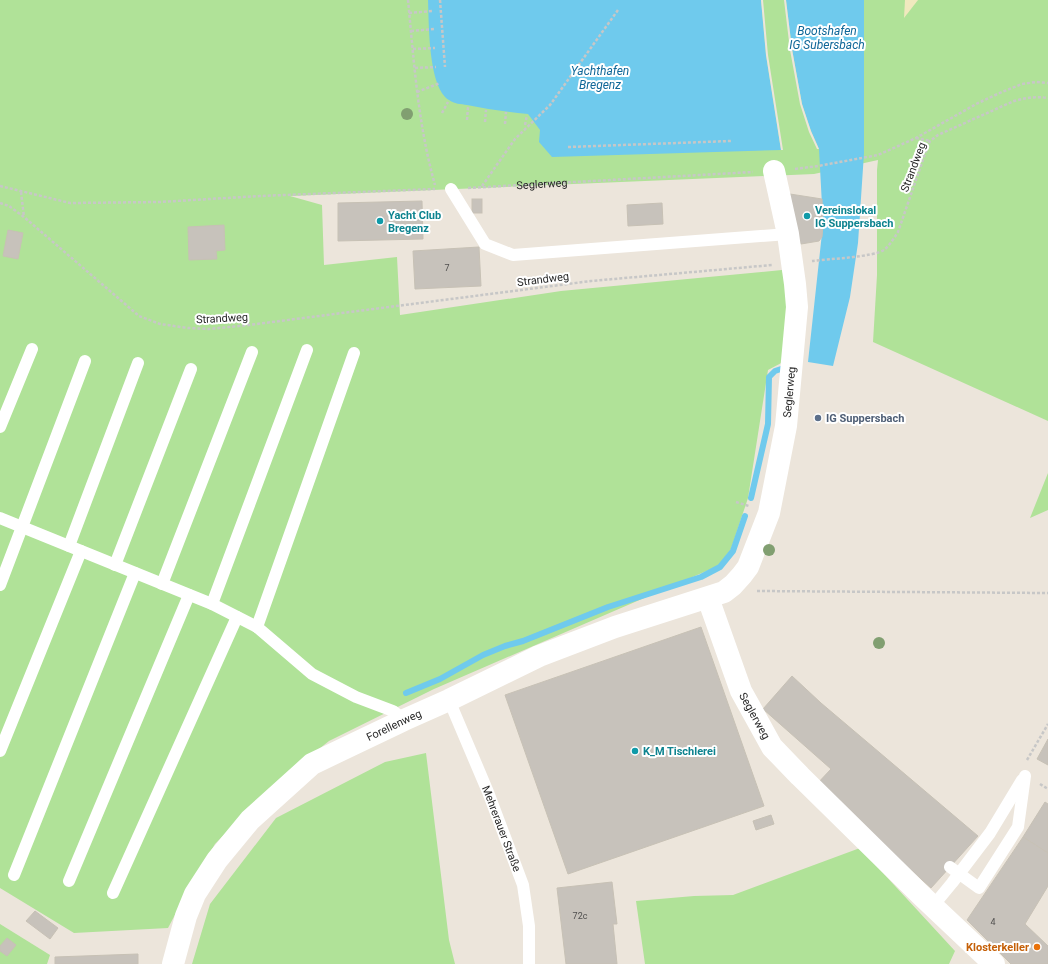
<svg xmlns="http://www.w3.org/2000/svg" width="1048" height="964" viewBox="0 0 1048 964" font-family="Roboto,sans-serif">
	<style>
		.green { fill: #b0e298 }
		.sand { fill: #f0e9be }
		.water { fill: #6fcaed }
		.pier { fill: #ece5db }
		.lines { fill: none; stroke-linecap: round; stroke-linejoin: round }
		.stream { stroke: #6fcaed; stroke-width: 6 }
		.building { fill: #c7c2bb; stroke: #c7c1b5 }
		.path { stroke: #c7c7c7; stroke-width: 2.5; stroke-dasharray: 3 2; stroke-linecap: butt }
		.service { stroke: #fff; stroke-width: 12 }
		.minor { stroke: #fff; stroke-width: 22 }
		.tree { fill: #819f71 }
		.culture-dot { fill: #0f9aa8; stroke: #fff; stroke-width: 1.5 }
		.service-dot { fill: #5c6f8a; stroke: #fff; stroke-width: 1.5 }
		.food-dot { fill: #e8710a; stroke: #fff; stroke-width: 1.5 }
		.labels { text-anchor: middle; stroke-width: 4; stroke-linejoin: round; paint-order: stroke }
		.number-label { font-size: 9px; fill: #504f4e }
		.street-label { font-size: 11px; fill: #292929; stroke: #fff }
		.culture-label { font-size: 11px; font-weight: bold; fill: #0d838f; stroke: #fff; text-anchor: start }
		.service-label { font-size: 11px; font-weight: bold; fill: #4e5e75; stroke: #fff; text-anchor: start }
		.food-label { font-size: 11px; font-weight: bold; fill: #c56008; stroke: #fff; text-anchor: end }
		.water-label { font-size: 12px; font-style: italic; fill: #0f6798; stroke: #fff }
	</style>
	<rect width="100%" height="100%" fill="#ece5db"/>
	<g class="green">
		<polygon points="0,0 1048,0 1048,421 873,342 877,275 877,170 878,160 814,174 290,196 322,205 324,265 397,257 400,315 561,291 782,270 788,292 787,360 768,370 748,498 731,549 718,566 434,689 329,741 269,789 215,844 187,892 168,928 74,933 0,888"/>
		<polygon points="1048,473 1048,510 1030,518"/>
		<polygon points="426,753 449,940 455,964 192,964 210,904 276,818 385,762"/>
		<polygon points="860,848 955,951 949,964 645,964 636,901 694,896 733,895"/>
		<polygon points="0,924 50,955 47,964 0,964"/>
	</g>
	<polygon class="sand" points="905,0 918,0 904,18"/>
	<g class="water">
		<path d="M428 0H761L766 55 781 150 552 157 539 142 540 130 528 114C507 112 487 109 467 105 461 104 454 104 449 100 428 87 429 23 428 0Z"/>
		<polygon points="786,0 864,0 864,153 858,243 850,297 833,366 808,362 823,224 819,149 811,131 802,104 792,49"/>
	</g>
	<g class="pier">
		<polygon points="761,0 763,0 768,55 783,150 781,150 766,55"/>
		<polygon points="784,0 786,0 792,49 802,104 811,131 819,149 817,149 809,132 800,104 790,50"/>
	</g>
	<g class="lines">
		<g class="stream">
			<polyline points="751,498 768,424 769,377 775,371 784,368"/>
			<polyline points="406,693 440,679 483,655 505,646 523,641 608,607 701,577 720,567 733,551 745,516"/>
		</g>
	</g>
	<g class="building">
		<polygon points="790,194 822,199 823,224 822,237 819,241 801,244 793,224"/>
		<rect x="472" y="199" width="10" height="14"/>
		<polygon points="422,201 423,239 338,241 338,203"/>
		<polygon points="662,203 663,224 628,226 627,205"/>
		<polygon points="224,225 225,250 216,251 217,259 189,260 188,227"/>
		<polygon points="8,230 23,233 18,259 3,256"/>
		<polygon points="479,247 481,286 415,289 413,251"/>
		<polygon points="701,627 764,806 568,874 505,695"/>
		<polygon points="792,676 821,703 978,836 931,888 816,785 831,769 763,709"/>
		<polygon points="1048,739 1048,765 1037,759"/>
		<polygon points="1045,802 1048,804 1048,853 1023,837"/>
		<polygon points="771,815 774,824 756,830 753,821"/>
		<polygon points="1023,837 1048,853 1048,886 1025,924 1048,946 1048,964 1011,964 967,920"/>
		<polygon points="612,882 617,924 613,924 617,964 566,964 557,888"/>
		<polygon points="35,911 58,928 50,939 26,921"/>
		<polygon points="7,938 16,945 7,956 0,951 0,946"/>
		<polygon points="138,954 138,964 55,964 55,957"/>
	</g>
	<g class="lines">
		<g class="path">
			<path d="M408 0C414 62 418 125 435 185"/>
			<polyline points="440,0 445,67"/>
			<polyline points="409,13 432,11"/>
			<polyline points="411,31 434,29"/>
			<polyline points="413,49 435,48"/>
			<polyline points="415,68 436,67"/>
			<polyline points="417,92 440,83"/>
			<polyline points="442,113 448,102"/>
			<polyline points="467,120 468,107"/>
			<polyline points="485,122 486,110"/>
			<polyline points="505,124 506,112"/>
			<polyline points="525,125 527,115"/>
			<polyline points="916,138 930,141"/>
			<polyline points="568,147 731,141"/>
			<polyline points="795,169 818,166 878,155 916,138 978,103 1002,92 1022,84 1036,82 1048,83"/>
			<polyline points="0,186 70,203 159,202 260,196 435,189"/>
			<polyline points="482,186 515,139 550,105 618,10"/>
			<path id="s1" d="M468 188 753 172"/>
			<polyline points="21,192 24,217"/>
			<polyline points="0,203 9,206 24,217 139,316 160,324 188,328 209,329 249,325 591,281 772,265"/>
			<path d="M812 261C827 259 874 257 884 250 890 245 894 238 898 232L927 148 930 141 938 135 1014 101C1025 98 1036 96 1048 98"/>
			<polyline points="736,502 749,506"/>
			<polyline points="757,591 1048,593"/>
			<polyline points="1027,760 1048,724"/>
			<polyline points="1040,784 1048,789"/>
		</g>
		<g class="service">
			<polyline points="451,189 485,244 513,255 788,234"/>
			<polyline points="0,427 32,349"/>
			<polyline points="0,518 212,604 257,627 312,674 356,697 393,711 404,720"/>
			<polyline points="69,546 138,363"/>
			<polyline points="115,565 191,369"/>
			<polyline points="162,584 252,352"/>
			<polyline points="0,585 85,361"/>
			<polyline points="212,604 307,350"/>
			<polyline points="257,627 354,353"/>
			<path id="s2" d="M449 700 488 792 523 885 529 926V964"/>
			<polyline points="0,751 81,551"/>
			<polyline points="950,867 979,888 1018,827 1025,776"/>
			<polyline points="14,875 135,573"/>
			<polyline points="69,881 189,595"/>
			<polyline points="113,893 237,617"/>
			<polyline points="933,906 952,883 990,833 1022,780"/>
		</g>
		<g class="minor">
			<path id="s3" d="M708 598 741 691 772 747 800 776 923 897 994 964"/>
			<path id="s4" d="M173 964 186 916 195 894 217 860 250 820 312 764 404 720 449 700 539 656 615 627 724 592 733 585 742 575 748 567 769 513 786 426 797 307 795 284 788 234 774 171"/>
		</g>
	</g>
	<g class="tree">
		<circle cx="407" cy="114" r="6"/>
		<circle cx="769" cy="550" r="6"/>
		<circle cx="879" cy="643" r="6"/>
	</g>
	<g class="culture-dot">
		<circle cx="807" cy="216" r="4"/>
		<circle cx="380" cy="221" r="4"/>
		<circle cx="635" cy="751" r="4"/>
	</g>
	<circle class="service-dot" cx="818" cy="418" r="4"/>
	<circle class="food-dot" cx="1037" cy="947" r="4"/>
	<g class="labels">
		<g class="number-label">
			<text x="447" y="271">7</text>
			<text x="580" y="919">72c</text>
			<text x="993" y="925">4</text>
		</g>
		<g class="street-label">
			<text transform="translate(913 167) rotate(-69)" y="4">Strandweg</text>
			<text dy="4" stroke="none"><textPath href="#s1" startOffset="74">Seglerweg</textPath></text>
			<text transform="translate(543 279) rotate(-7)" y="4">Strandweg</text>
			<text transform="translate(222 318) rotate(-3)" y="4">Strandweg</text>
			<text dy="4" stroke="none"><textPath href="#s4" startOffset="912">Seglerweg</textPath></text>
			<text dy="4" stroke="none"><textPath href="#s3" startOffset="127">Seglerweg</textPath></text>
			<text dy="4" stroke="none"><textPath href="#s4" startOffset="340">Forellenweg</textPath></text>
			<text dy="4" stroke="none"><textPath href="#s2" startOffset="139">Mehrerauer Straße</textPath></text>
		</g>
		<g class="culture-label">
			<text x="815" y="214">Vereinslokal<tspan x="815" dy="13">IG Suppersbach</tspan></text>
			<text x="388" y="219">Yacht Club<tspan x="388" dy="13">Bregenz</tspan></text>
			<text x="643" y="755">K_M Tischlerei</text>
		</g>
		<g class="service-label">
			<text x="826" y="422">IG Suppersbach</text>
		</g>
		<g class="food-label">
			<text x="1029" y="951">Klosterkeller</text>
		</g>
		<g class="water-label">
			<text x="827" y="35">Bootshafen<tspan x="827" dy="14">IG Subersbach</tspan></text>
			<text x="600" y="75">Yachthafen<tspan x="600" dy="14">Bregenz</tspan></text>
		</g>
	</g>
</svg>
